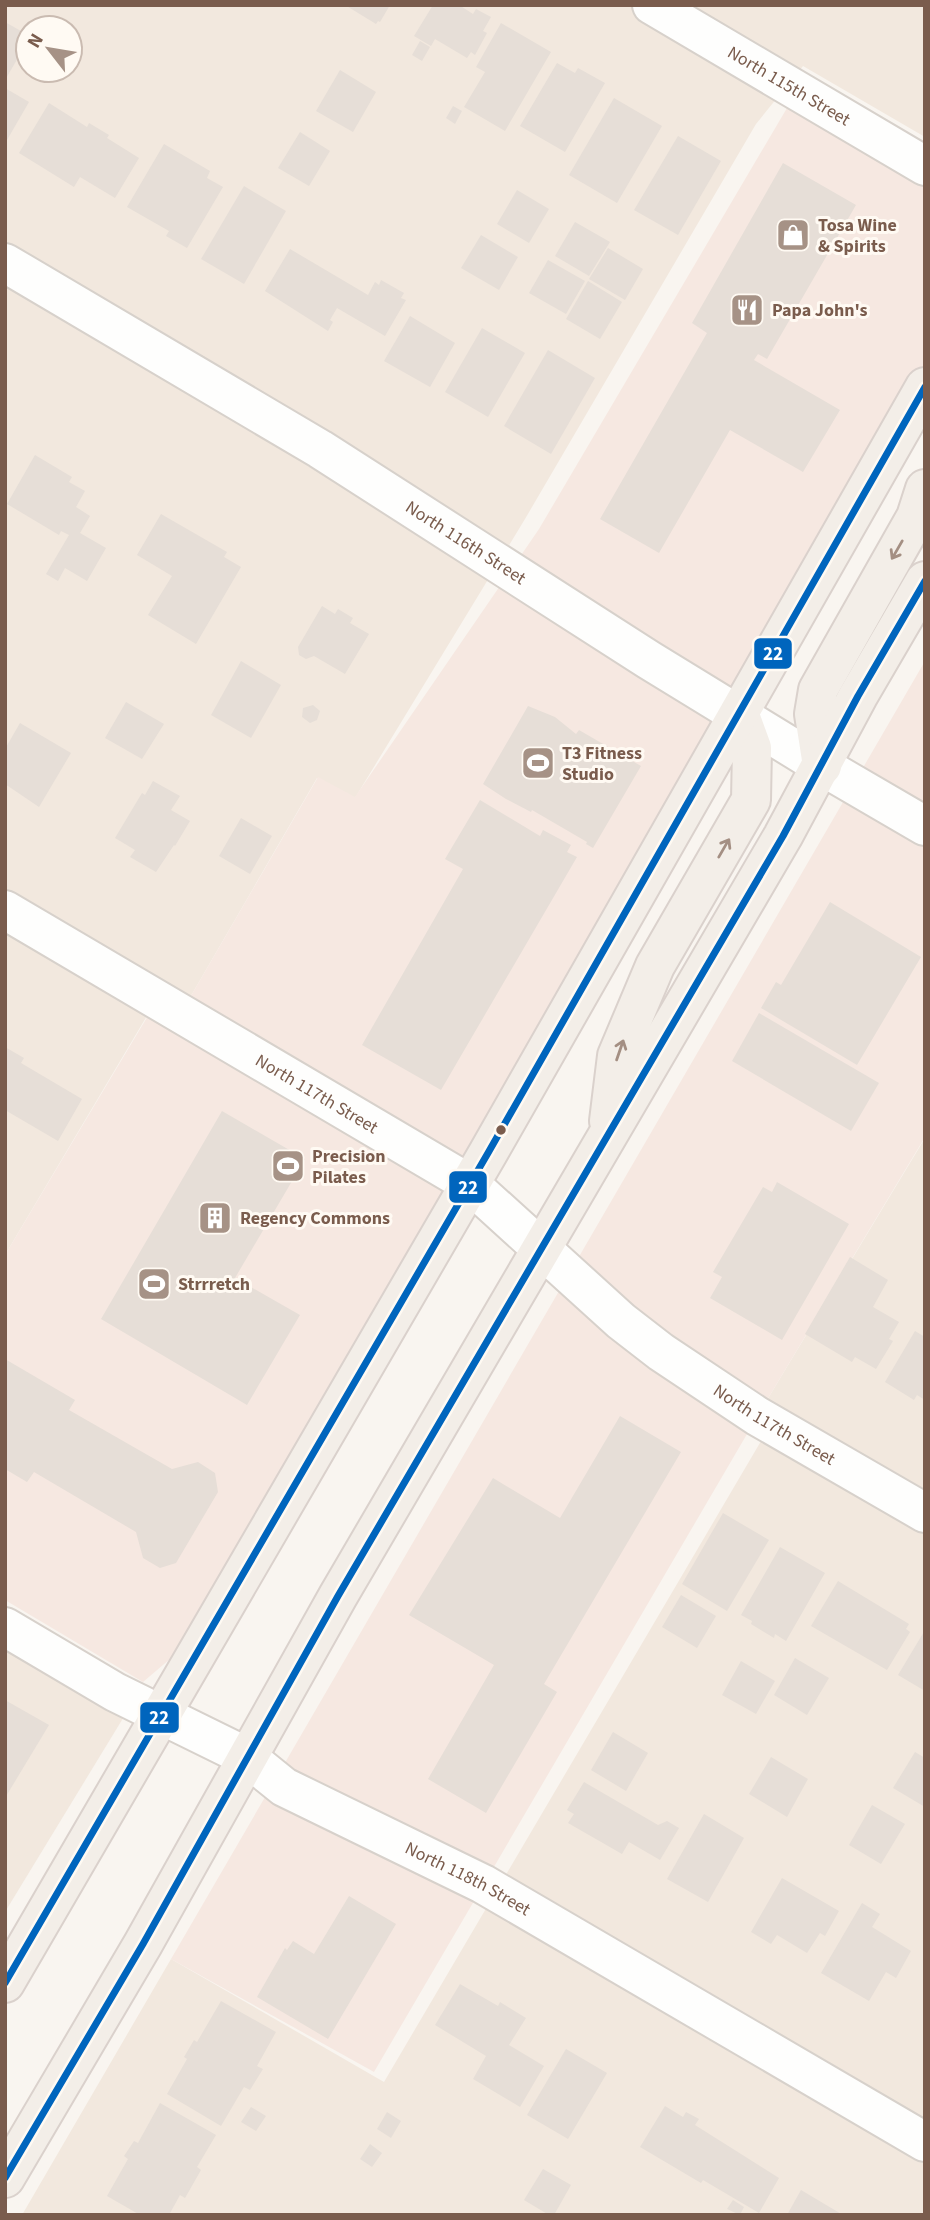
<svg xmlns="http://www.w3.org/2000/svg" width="930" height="2220" viewBox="0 0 930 2220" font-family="'Source Sans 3',sans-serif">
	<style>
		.residential { fill: #f2e8de; fill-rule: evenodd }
		.commercial { fill: #f6e8e1 }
		.building { fill: #e6ded7 }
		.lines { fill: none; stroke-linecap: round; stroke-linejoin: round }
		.minor-casing { stroke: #d7d1cb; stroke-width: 42 }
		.major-casing { stroke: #dad1cc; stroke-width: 42 }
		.minor { stroke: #fefefd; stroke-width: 38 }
		.major { stroke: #f3eee8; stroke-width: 38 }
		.bus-1-casing { stroke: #fffaf3; stroke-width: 12 }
		.bus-1 { stroke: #0065bd; stroke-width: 7 }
		.oneway { stroke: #a48f83 }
		.bus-dot { fill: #7a5c4d; stroke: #fffaf3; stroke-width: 2.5 }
		.labels { text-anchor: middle; stroke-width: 6; stroke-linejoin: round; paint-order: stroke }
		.street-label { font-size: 18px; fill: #7a5c4d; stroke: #fffaf3 }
		.poi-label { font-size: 18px; font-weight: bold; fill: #7a5c4d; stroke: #fffaf3; text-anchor: start }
		.line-badge { stroke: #fffaf3; stroke-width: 2.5 }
		.badge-label { font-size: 19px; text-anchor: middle; font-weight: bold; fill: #fff }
	</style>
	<rect width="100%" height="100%" fill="#f9f5f0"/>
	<g class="residential">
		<path d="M5 5H925V137L803 66 756 124 525 519 355 798 317 778 181 1013 157 999 5 1255ZM28 28H70V70H28Z"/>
		<polygon points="925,1138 925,2215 22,2215 171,1959 384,2082 777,1414 764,1405"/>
		<polygon points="5,1649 125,1715 5,1912"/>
	</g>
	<g class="commercial">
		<polygon points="797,91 925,166 925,387 217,1619 143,1682 5,1600 5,1255 158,999 181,1013 318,777 355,797 539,529"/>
		<polygon points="925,661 925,1137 764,1405 374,2072 171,1959"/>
	</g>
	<g class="building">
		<polygon points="345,5 390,5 380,22 378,21 376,24"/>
		<polygon points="433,5 459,5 473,14 476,9 491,17 483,31 487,33 475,55 471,52 467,58 435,39 431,46 414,36"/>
		<polygon points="5,22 28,35 28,41 5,80"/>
		<polygon points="501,23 551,52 505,131 464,107 485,72 476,67"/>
		<polygon points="420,41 430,47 422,61 412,55"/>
		<polygon points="557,63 575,73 578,68 605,83 565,152 520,126"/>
		<polygon points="340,70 376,92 353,132 316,111"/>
		<polygon points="5,88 29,102 7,140 5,139"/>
		<polygon points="614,98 662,126 617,203 569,175"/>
		<polygon points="49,103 87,127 89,123 109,135 107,138 139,158 115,198 80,177 74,187 19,153"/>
		<polygon points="453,106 462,111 455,124 446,118"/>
		<polygon points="300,132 330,151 309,186 278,168"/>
		<polygon points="678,136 721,161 678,235 634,210"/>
		<polygon points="164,144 210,171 207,178 223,187 187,248 166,236 169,231 127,207"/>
		<polygon points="783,163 856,205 767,359 758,354 754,360 840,410 803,472 730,430 659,553 600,519 707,333 692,323"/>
		<polygon points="244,186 286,211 244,284 201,259"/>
		<polygon points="517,190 549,209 529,243 497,224"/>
		<polygon points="575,222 610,242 589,276 555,256"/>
		<polygon points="481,235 518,257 499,290 461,268"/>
		<polygon points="608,248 643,269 625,300 589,279"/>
		<polygon points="290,249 368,295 375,282 379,285 381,280 404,293 401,298 406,300 385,336 337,308 330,320 333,322 328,331 265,291"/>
		<polygon points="548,260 585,281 566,314 529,293"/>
		<polygon points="588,281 622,302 600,339 566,319"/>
		<polygon points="410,316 455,343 430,387 384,361"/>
		<polygon points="482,328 525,353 488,417 445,392"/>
		<polygon points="548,350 595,378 551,454 504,426"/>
		<polygon points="35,455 72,477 69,482 85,491 76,507 90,516 80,533 106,548 87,581 65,568 58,581 46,574 69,535 61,531 59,535 7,504"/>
		<polygon points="161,514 227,552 224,557 241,567 196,644 148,615 172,576 137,555"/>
		<polygon points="322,606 335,614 338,609 353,618 350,623 369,634 345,674 314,656 306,659 299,655 298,647"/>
		<polygon points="241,661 281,685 251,738 211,715"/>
		<polygon points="126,702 164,724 142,759 105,738"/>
		<polygon points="313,705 320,711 317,720 310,723 302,717 303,708"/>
		<polygon points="528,706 555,717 576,734 579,730 641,766 593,848 586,844 587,842 532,810 531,812 506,799 483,784"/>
		<polygon points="20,723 71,753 39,807 5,784 5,749"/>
		<polygon points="153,781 180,796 171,810 190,821 175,846 174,845 156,872 130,857 135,850 115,838 142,793 145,795"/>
		<polygon points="480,800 540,836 543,830 571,845 567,852 577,857 441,1090 362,1045 463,869 445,859"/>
		<polygon points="241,818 272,836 250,874 219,856"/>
		<polygon points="830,902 921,957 857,1065 761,1008 776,982 781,985"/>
		<polygon points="759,1013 879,1083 851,1131 732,1061"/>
		<polygon points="5,1047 24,1058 21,1063 82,1099 58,1141 5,1110"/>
		<polygon points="222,1111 305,1159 235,1278 300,1315 247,1405 101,1319"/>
		<polygon points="777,1182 849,1224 782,1340 710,1298 722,1277 713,1272 763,1187 772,1192"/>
		<polygon points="850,1257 888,1280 873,1307 899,1322 889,1339 893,1341 876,1369 855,1357 852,1362 805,1334"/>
		<polygon points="915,1331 925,1337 925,1400 917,1395 914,1400 885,1382"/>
		<polygon points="5,1359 75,1400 69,1410 172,1469 198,1462 215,1473 218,1492 176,1563 160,1568 143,1558 136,1532 34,1472 27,1482 5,1469"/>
		<polygon points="620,1416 681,1452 544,1684 557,1692 486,1813 428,1779 494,1665 409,1615 493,1478 560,1518"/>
		<polygon points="723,1513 769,1540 727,1611 682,1584"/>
		<polygon points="780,1547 825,1573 786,1641 775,1634 774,1638 751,1624 752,1621 741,1615"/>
		<polygon points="838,1581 909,1624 906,1629 910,1632 887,1670 811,1626"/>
		<polygon points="681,1595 716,1616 697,1648 662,1627"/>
		<polygon points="925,1630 925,1691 898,1675"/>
		<polygon points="795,1658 829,1678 807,1715 774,1695"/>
		<polygon points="741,1661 775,1681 756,1714 722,1695"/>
		<polygon points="5,1700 49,1725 5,1798"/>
		<polygon points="613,1732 648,1753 626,1791 591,1770"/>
		<polygon points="915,1752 925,1758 925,1807 893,1788"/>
		<polygon points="771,1757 808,1779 787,1817 749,1794"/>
		<polygon points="584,1782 658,1825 667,1821 679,1828 660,1860 629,1842 622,1854 568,1823 574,1814 567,1810"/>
		<polygon points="872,1805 905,1824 881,1864 849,1845"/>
		<polygon points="704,1814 744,1838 708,1902 667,1879"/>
		<polygon points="782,1878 839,1911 825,1936 820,1933 807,1953 777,1935 771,1944 751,1932"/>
		<polygon points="349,1896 396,1924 328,2039 257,1997 285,1948 287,1950 293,1941 314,1954"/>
		<polygon points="862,1903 880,1914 872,1927 911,1951 896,1978 886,1972 869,2001 821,1973"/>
		<polygon points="460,1984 498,2006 500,2002 526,2018 509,2045 544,2066 520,2107 473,2079 486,2056 435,2025"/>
		<polygon points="221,2001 276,2032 257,2066 263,2069 250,2090 244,2087 221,2126 167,2094 187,2059 184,2057 194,2040 197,2042"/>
		<polygon points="566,2049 607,2073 568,2139 527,2115"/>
		<polygon points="160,2103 216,2135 197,2167 201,2170 185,2198 180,2195 169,2215 140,2215 107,2196 128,2159 124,2156 134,2141 138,2143"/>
		<polygon points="665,2106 683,2117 686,2112 699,2119 695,2125 779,2178 759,2213 703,2180 701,2183 640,2147"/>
		<polygon points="251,2107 266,2116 256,2131 241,2122"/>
		<polygon points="387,2112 401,2121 391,2138 377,2129"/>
		<polygon points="370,2144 382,2153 372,2167 360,2159"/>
		<polygon points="543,2169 571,2185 554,2215 549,2215 524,2200"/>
		<polygon points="801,2190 843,2215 787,2215"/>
		<polygon points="733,2200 744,2207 740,2215 727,2209"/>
	</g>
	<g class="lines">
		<defs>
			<g id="minor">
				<path id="s1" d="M652 5 925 166"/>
				<path id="s2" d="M5 263 320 449 649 660 822 766 925 826"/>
				<path id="s3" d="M5 910 470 1184 621 1321 661 1352 757 1416 925 1513"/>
				<path id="s4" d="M5 1627 115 1692 247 1757 284 1787 483 1884 925 2142"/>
			</g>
			<g id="major">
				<polyline points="822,766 814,714 818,690 916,517 925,489"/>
				<polyline points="609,1121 617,1056 655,966 751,800 752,748 740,715"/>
				<polyline points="5,1983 488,1153 925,387"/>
				<polyline points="5,2178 143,1944 338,1596 783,836 858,696 925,581"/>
			</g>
		</defs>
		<use href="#minor" class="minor-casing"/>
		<use href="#major" class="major-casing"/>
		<use href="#minor" class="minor"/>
		<use href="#major" class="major"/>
		<defs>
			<g id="bus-1">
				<polyline points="5,1983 488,1153 925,387"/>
				<polyline points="5,2178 143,1944 338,1596 783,836 858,696 925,581"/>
			</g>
		</defs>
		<use href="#bus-1" class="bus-1-casing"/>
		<use href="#bus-1" class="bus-1"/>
	</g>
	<defs><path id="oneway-shaft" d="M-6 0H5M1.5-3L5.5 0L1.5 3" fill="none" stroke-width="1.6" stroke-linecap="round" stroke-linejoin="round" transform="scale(1.75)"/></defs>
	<g class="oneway">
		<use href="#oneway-shaft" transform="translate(897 550) rotate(120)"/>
		<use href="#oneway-shaft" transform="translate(724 848) rotate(-60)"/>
		<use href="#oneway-shaft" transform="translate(620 1050) rotate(-71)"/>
	</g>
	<defs>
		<symbol id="shop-square" viewBox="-11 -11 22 22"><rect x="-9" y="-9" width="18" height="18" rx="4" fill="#a69286" stroke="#fffaf3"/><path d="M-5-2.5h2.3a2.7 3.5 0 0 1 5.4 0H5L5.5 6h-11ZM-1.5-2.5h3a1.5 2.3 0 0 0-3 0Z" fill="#fff"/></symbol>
		<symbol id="restaurant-square" viewBox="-11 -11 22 22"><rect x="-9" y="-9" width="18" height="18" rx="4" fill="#a69286" stroke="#fffaf3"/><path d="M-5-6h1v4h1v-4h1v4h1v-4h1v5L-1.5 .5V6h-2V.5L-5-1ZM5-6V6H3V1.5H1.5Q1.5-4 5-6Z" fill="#fff"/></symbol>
		<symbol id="stadium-square" viewBox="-11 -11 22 22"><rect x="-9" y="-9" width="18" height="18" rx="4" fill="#a69286" stroke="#fffaf3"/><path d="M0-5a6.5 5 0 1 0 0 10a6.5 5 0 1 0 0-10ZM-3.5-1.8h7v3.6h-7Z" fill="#fff"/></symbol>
		<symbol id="building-square" viewBox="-11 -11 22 22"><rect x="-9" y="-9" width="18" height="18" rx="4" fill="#a69286" stroke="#fffaf3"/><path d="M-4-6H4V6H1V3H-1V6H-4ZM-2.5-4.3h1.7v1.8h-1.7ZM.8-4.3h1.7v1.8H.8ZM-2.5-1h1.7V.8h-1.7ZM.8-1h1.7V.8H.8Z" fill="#fff"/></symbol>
	</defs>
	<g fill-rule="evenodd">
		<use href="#shop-square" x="774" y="216" width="38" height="38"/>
		<use href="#restaurant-square" x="728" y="291" width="38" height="38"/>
		<use href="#stadium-square" x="519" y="744" width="38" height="38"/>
		<use href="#stadium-square" x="269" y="1147" width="38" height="38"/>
		<use href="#building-square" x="196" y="1199" width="38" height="38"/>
		<use href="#stadium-square" x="135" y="1265" width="38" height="38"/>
	</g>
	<circle class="bus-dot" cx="501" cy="1130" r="6"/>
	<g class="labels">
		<g class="street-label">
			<text dy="6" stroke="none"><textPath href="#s1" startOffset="159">North 115th Street</textPath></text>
			<text dy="6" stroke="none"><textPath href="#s2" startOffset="539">North 116th Street</textPath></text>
			<text dy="6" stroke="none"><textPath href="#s3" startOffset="362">North 117th Street</textPath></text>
			<text dy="6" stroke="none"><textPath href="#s3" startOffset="929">North 117th Street</textPath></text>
			<text dy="6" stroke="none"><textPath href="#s4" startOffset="528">North 118th Street</textPath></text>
		</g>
		<g class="poi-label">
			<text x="818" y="231">Tosa Wine<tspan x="818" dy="21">&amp; Spirits</tspan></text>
			<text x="772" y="316">Papa John's</text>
			<text x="562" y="759">T3 Fitness<tspan x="562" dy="21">Studio</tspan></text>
			<text x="312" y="1162">Precision<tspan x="312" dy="21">Pilates</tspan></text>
			<text x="240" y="1224">Regency Commons</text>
			<text x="178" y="1290">Strrretch</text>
		</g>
	</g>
	<g class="line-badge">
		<rect x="753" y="637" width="40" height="33" rx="7" fill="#0065bd"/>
		<rect x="448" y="1170" width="40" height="34" rx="7" fill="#0065bd"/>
		<rect x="139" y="1701" width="41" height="33" rx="7" fill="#0065bd"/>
	</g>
	<g class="badge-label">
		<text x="773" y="660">22</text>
		<text x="468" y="1194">22</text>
		<text x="159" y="1724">22</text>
	</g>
	<rect width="930" height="2220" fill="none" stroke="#7a5c4d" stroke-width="14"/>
	<g transform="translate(49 49) rotate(301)"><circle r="33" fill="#fffaf3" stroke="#cabbb1" stroke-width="2"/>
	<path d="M0-5L12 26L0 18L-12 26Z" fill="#a69286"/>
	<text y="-10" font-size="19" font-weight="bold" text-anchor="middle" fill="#7a5c4d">N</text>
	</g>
</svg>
